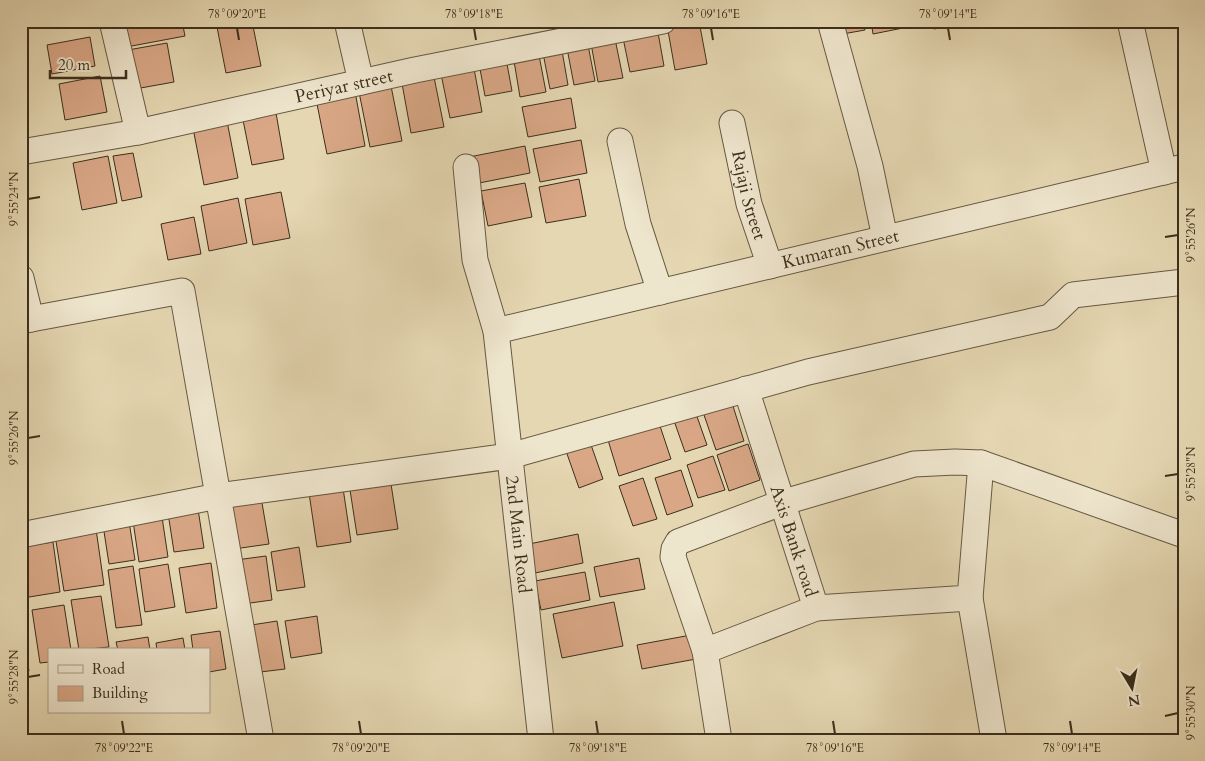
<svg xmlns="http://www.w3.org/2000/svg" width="1205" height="761" viewBox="0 0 1205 761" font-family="Cardo,serif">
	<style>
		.building { fill: #d9a786; stroke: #3c2f1c }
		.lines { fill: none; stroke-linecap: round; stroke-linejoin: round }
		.street-casing { stroke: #665942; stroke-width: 27 }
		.street { stroke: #eee5cd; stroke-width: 25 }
		.ticks { fill: none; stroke: #3c2f1c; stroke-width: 2 }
		.labels { text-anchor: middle; stroke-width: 4; stroke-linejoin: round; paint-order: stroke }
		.street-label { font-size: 18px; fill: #3c2f1c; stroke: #eee5cd }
		.neatline { fill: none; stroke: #3c2f1c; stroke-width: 2 }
		.ticks-label { font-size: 12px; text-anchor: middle; fill: #3c2f1c }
	</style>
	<rect width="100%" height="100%" fill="#e5d7b2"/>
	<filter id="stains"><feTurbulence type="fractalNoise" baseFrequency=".004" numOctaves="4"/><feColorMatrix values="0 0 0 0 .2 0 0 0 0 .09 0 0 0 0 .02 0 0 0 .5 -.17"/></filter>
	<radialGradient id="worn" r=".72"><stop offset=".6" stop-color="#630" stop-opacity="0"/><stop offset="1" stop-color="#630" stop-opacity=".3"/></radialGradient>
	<g class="building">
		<polygon points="125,21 182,21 185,36 121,48"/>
		<polygon points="193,21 226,21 194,27"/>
		<polygon points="252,21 261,66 226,73 217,27"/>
		<polygon points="685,21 699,21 707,64 675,70 667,25"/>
		<polygon points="835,21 863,21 865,30 837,35"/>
		<polygon points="871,21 901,21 903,28 873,34"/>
		<polygon points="904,21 926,21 927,22 905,26"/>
		<polygon points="933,21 961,21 962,24 934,29"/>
		<polygon points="657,27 664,66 630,72 622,33"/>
		<polygon points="614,34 623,78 598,82 590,38"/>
		<polygon points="90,37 95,66 52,74 47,45"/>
		<polygon points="587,40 595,81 574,85 566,43"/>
		<polygon points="167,43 174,82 135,89 128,50"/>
		<polygon points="561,45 568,85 550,89 542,48"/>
		<polygon points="538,50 546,92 520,97 513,55"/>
		<polygon points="505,53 512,91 485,96 478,58"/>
		<polygon points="473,63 482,112 450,118 440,69"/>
		<polygon points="433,72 444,127 411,133 401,78"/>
		<polygon points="100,76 107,112 65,120 59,84"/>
		<polygon points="390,81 402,141 370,147 358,87"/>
		<polygon points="354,86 365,146 327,154 315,94"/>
		<polygon points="571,98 576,128 528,137 522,107"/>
		<polygon points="276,113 284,159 252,165 243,120"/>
		<polygon points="227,121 238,178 204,185 193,128"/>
		<polygon points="581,140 587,173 540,182 533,149"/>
		<polygon points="525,146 530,173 474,184 469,157"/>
		<polygon points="133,153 142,197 122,201 113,156"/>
		<polygon points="108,156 117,203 82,210 73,163"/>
		<polygon points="579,179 586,216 546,223 539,187"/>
		<polygon points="525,183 532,217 488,226 481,191"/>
		<polygon points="281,192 290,238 253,245 245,199"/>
		<polygon points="238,198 247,243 209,251 201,206"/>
		<polygon points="194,217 201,254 168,260 161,224"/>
		<polygon points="732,403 744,441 716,450 703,412"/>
		<polygon points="694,408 707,445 685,452 672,415"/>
		<polygon points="659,423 671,459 619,476 608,440"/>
		<polygon points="590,442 603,479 579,488 566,451"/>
		<polygon points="748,444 760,480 729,491 717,455"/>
		<polygon points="713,456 725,490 698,498 687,465"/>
		<polygon points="681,470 693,506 667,515 655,478"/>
		<polygon points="643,478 657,519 633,526 619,486"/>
		<polygon points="391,484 398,529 357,535 350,490"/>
		<polygon points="343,488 351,542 317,547 309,493"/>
		<polygon points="261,497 269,544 234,549 227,503"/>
		<polygon points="198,509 204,548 174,552 168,513"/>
		<polygon points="162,517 168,557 139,562 133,521"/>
		<polygon points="129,521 135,560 109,564 103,525"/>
		<polygon points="96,529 104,585 64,591 55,535"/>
		<polygon points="578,534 583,563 535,573 529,544"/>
		<polygon points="53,542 60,592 23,598 21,547"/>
		<polygon points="299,547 305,587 277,591 271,552"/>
		<polygon points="266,556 272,600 243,604 236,560"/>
		<polygon points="639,558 645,589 600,597 594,567"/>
		<polygon points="211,563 217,608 186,613 179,568"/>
		<polygon points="168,564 175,607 145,612 139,569"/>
		<polygon points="133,566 142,625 116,628 108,570"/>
		<polygon points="585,572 590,600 541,610 535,581"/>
		<polygon points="101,596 109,647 79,650 71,600"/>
		<polygon points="614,602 623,646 562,658 553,614"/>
		<polygon points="64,605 71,650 49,650 49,662 40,663 32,610"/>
		<polygon points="317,616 322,653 291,658 285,621"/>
		<polygon points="21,620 29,671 21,673"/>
		<polygon points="277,621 285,669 252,673 245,626"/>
		<polygon points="220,631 226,669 209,672 209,650 193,650 191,635"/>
		<polygon points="691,635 696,659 642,669 637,645"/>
		<polygon points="148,637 150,650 118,650 116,642"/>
		<polygon points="183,638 185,650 157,650 156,643"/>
	</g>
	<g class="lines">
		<defs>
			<g id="street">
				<path id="s1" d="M112 21 138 132 415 70 663 21"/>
				<polyline points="347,21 361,82"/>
				<polyline points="830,21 870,166 885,238"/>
				<polyline points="1130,21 1164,172"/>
				<path id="s2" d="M732 123 749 204 770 266"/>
				<polyline points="620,141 638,224 660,292"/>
				<polyline points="21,152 138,132"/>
				<path id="s3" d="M466 167 475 260 496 331 541 740"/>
				<polyline points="21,278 31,319 21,321"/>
				<polyline points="31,319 182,291 261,740"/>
				<path id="s4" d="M496 331 1184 167"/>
				<polyline points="21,535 218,496 510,456 808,372 1050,317 1073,295 1184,282"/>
				<polyline points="970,598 994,740"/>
				<polyline points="816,608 970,598 981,463"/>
				<polyline points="705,651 673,557 674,549 678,542 781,503 914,464 955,462 981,463 1181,534"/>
				<polyline points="719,740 705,651 816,608 746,389"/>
			</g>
		</defs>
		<use href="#street" class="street-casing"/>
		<use href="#street" class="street"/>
	</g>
	<path class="ticks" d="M237 28 239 40M474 28 476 40M711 28 713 40M948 28 950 40M28 199 40 197M1165 237 1178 235M28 438 40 436M1165 476 1178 474M28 677 40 675M1165 716 1178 713M122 721 124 734M359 721 361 734M596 721 598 734M833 721 835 734M1070 721 1072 734"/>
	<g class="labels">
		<g class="street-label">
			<text dy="6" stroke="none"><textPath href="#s1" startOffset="325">Periyar street</textPath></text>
			<text dy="6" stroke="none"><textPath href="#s2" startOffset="74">Rajaji Street</textPath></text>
			<text dy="6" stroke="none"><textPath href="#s4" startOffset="354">Kumaran Street</textPath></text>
			<text dy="6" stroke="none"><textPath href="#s3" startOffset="372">2nd Main Road</textPath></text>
			<text transform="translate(794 541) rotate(72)" y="6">Axis Bank road</text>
		</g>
	</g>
	<rect width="1205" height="761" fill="none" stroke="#e5d7b2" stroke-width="55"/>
	<rect x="48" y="648" width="162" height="65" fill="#eee5cd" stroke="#a79c86"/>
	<rect x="58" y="665" width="25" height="8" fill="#eee5cd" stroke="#a79c86"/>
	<text x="92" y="674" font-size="15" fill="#3c2f1c">Road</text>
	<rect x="58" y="686" width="25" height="15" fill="#d9a786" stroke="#a79c86"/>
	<text x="92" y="698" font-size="15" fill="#3c2f1c">Building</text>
	<g transform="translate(1132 688) rotate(170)" stroke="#eee5cd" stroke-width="4" paint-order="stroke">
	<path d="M0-4L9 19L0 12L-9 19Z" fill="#3c2f1c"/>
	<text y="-8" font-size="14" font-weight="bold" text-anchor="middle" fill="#3c2f1c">N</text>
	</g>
	<path d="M50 70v8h76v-8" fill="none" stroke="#3c2f1c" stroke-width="2.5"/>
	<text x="58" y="70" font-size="15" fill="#3c2f1c" stroke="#eee5cd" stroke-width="4" paint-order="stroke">20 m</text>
	<rect x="28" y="28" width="1150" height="706" class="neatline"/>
	<g class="ticks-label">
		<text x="237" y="18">78°09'20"E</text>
		<text x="474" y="18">78°09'18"E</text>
		<text x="711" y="18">78°09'16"E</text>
		<text x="948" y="18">78°09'14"E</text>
		<text transform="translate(14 199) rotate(-90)" y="4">9°55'24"N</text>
		<text transform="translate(1191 235) rotate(-90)" y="4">9°55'26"N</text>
		<text transform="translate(14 438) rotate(-90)" y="4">9°55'26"N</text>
		<text transform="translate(1191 474) rotate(-90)" y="4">9°55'28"N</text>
		<text transform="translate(14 677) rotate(-90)" y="4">9°55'28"N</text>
		<text transform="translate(1191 713) rotate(-90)" y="4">9°55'30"N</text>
		<text x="124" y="752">78°09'22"E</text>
		<text x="361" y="752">78°09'20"E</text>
		<text x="598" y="752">78°09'18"E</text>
		<text x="835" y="752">78°09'16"E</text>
		<text x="1072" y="752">78°09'14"E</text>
	</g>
	<rect width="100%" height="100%" filter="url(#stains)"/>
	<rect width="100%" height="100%" fill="url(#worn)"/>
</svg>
